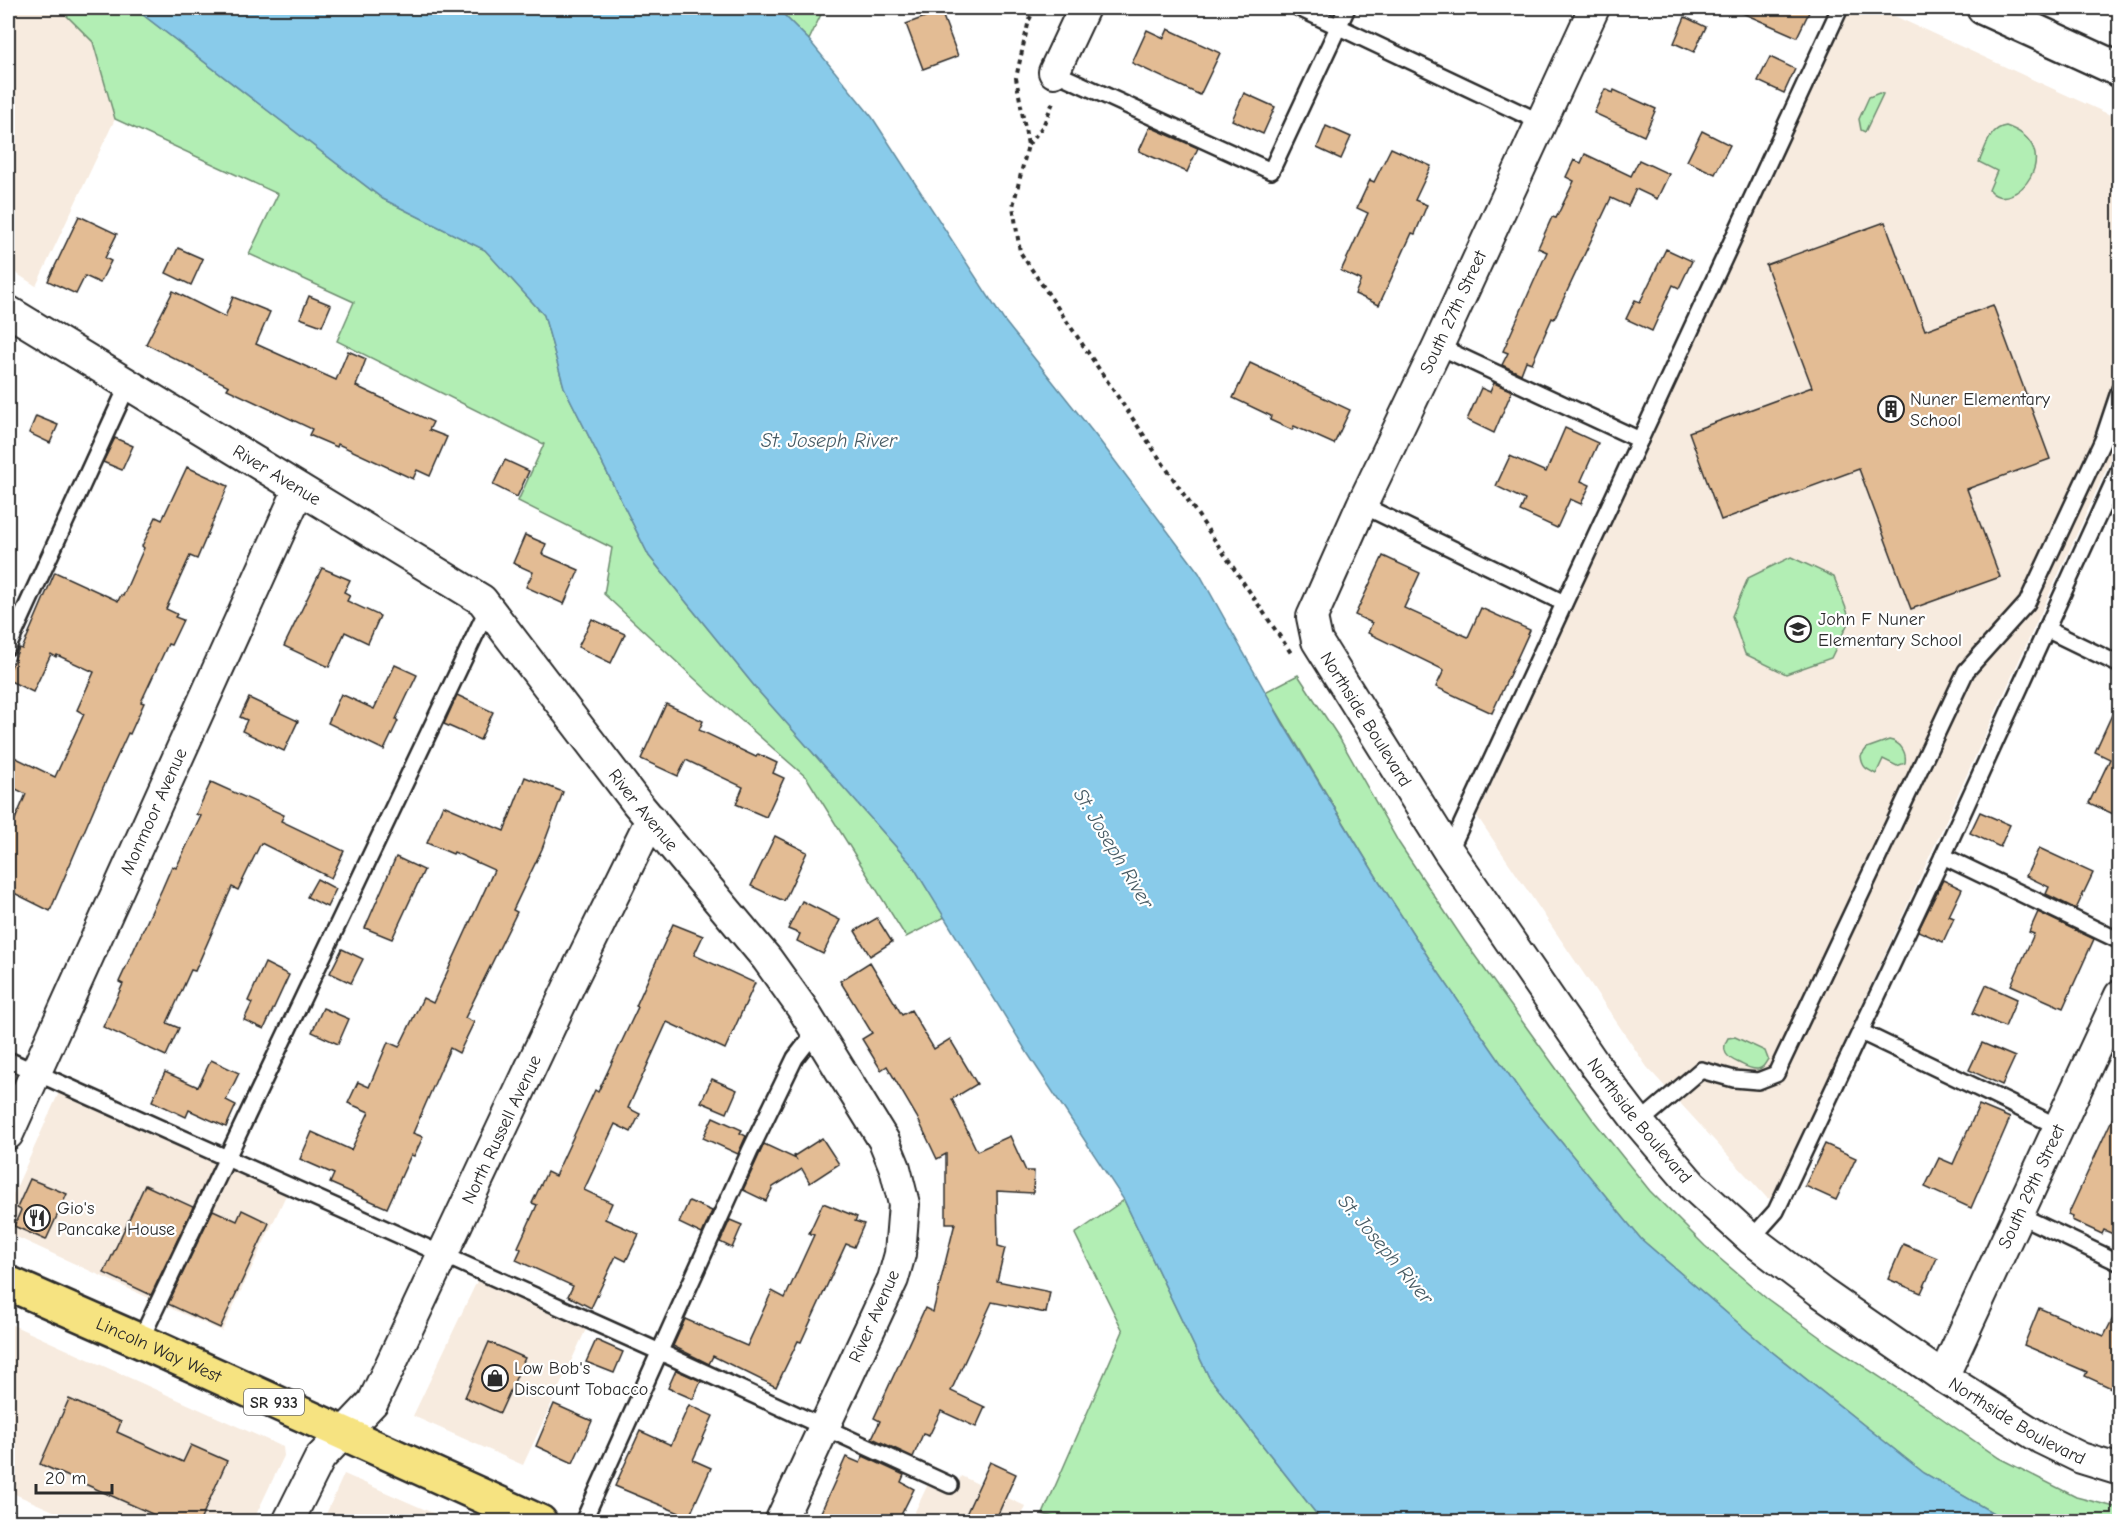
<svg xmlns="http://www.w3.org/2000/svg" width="2127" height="1529" viewBox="0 0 2127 1529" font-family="'Comic Neue',sans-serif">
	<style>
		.built { fill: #f7ebdf }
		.green { fill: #b2eeb4; stroke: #6e8c70; stroke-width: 1.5 }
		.water { fill: #89cbea; stroke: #638b9e; stroke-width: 1.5 }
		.building { fill: #e3bc94; stroke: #2b2b2b; stroke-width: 1.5 }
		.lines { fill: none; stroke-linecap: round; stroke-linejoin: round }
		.lane-casing { stroke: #2b2b2b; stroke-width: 20 }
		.street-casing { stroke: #2b2b2b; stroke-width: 34 }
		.secondary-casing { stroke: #2b2b2b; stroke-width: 38 }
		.primary-casing { stroke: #2b2b2b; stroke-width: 38 }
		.path { stroke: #2b2b2b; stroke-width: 4; stroke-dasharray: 4.5 4.5; stroke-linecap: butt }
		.lane { stroke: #fff; stroke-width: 15 }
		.street { stroke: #fff; stroke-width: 30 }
		.secondary { stroke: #fff; stroke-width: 33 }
		.primary { stroke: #f6e381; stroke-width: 33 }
		.rail-casing { stroke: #2b2b2b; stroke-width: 7 }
		.rail { stroke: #fff; stroke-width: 4.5; stroke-dasharray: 14; stroke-linecap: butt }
		.labels { text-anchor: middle; stroke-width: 4.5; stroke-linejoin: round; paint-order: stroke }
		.shield { fill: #fff; stroke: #6b6b6b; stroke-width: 1.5 }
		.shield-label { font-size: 16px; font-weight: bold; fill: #2b2b2b }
		.street-label { font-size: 18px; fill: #2b2b2b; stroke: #fff }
		.poi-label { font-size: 18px; fill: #2b2b2b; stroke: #fff; text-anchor: start }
		.water-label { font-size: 20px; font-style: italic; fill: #475b64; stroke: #fff }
	</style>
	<rect width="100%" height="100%" fill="#fff"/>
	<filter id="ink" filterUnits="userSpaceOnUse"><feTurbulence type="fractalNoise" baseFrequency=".0167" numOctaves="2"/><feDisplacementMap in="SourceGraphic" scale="12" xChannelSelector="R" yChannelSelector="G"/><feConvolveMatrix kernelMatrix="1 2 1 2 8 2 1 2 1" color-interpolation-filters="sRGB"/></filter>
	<g filter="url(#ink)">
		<g class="built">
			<polygon points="8,8 59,8 93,42 115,119 36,286 8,268"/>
			<polygon points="1847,8 1877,8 2119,119 2119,442 1773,1199 1767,1198 1647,1067 1477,816"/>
			<polygon points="2093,8 2119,8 2119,20"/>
			<polygon points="60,1090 217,1161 151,1299 8,1233 8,1206"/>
			<polygon points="229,1166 287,1193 222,1331 163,1305"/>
			<polygon points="478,1279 587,1327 523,1465 413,1416"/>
			<polygon points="8,1323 283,1447 284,1456 253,1521 76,1521 8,1491"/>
			<polygon points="344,1474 451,1521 323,1521"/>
			<polygon points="961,1476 1025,1506 1018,1521 910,1522 929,1482 953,1493"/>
		</g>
		<g class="green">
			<polygon points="59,8 134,8 383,199 485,250 544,315 564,387 649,556 760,693 913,866 945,917 906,937 807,778 710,693 604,594 612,548 518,501 544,444 337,341 354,302 249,254 278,194 115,119 93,42"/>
			<polygon points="777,8 824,8 809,40"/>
			<polygon points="1879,93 1883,94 1865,132 1861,130 1859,119 1869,97"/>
			<path d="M2006 126C2070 148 2013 218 1989 190L1997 171 1979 162C1986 148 1989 128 2006 126Z"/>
			<polygon points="1791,557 1834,577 1850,619 1831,658 1786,674 1745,654 1732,616 1748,578"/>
			<polygon points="1298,675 1340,739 1399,843 1465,942 1594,1121 1650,1191 1705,1246 1766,1298 1828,1343 1927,1408 1999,1458 2076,1497 2119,1508 2119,1521 2007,1521 1924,1473 1766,1347 1641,1239 1525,1098 1430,960 1379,881 1265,692"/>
			<path d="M1889 740C1900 742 1907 752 1905 763L1897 766 1883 759 1876 774C1866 769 1862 767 1861 756L1867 748Z"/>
			<path d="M1735 1037 1765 1051 1768 1059C1765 1064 1763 1068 1758 1069 1751 1070 1745 1066 1739 1063 1727 1058 1720 1051 1728 1038Z"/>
			<polygon points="1124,1200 1209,1377 1322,1521 1238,1521 1230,1516 1226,1522 1069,1522 1043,1514 1123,1331 1075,1234"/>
		</g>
		<polygon class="water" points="134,8 777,8 809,40 872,117 1003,319 1100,441 1199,573 1285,727 1379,881 1430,960 1525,1098 1641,1239 1766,1347 1924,1473 2007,1521 1322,1521 1209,1377 1124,1200 1028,1054 913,866 760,693 649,556 564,387 544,315 485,250 383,199"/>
		<g class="building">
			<polygon points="1731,8 1811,8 1797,37"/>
			<polygon points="941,11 958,56 923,69 906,24"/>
			<polygon points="1685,17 1706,27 1694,52 1674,43"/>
			<polygon points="1168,29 1220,53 1200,95 1132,63 1147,30 1164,38"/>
			<polygon points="1770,57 1795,69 1784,93 1758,81"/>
			<polygon points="1605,89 1613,93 1614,90 1656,109 1644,136 1594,113"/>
			<polygon points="1244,93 1275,107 1263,134 1232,120"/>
			<polygon points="1326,126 1351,137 1341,159 1317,148"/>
			<polygon points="1150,127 1198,148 1187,172 1139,151"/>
			<polygon points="1702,131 1730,145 1715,174 1687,161"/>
			<polygon points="1391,148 1431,166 1415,200 1427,205 1415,234 1412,233 1379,305 1355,294 1361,280 1341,271 1368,213 1357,208 1370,180 1374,182"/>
			<polygon points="1585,154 1631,176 1639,160 1669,174 1657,199 1636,189 1628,206 1611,198 1554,319 1552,318 1532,363 1526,361 1521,374 1502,365 1508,353 1503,351 1547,252 1538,248 1552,217 1556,218 1574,181 1566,177 1574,160 1581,163"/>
			<polygon points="79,216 117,234 105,258 111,261 100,283 85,276 76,294 48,281"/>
			<polygon points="1885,222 1925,330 1993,305 2050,459 1967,489 2000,577 1911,609 1859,469 1721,520 1689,432 1812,387 1766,265"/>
			<polygon points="178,248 203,259 191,285 166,273"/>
			<polygon points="1666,249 1692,261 1679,288 1673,285 1652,331 1626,319 1635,300 1640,302"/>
			<polygon points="173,291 225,317 233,297 270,312 256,344 336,380 348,351 366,359 356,386 433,422 429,430 447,437 430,476 417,470 413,479 338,444 337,447 309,435 312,429 227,389 229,386 146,344"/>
			<polygon points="309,296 331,305 322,326 300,318"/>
			<polygon points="1250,363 1350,410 1334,444 1294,426 1292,430 1270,420 1271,416 1233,398"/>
			<polygon points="1494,383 1512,391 1494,433 1467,420 1481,388 1490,392"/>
			<polygon points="36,416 58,425 50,443 29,433"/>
			<polygon points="1565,428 1598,443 1581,481 1590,485 1581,504 1570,499 1557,528 1520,511 1525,500 1496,486 1510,456 1546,472"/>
			<polygon points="115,438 133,446 122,470 103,462"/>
			<polygon points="505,460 529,471 517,497 493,485"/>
			<polygon points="187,467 228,486 197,559 190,556 166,609 177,614 175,617 183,620 171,645 168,644 141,702 144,703 130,734 128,733 101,792 50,911 8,890 8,836 26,794 8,785 8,754 55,777 84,714 77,710 94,672 57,655 56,657 51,654 33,692 8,680 8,674 19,648 22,649 55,572 118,601 121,595 123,596 144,548 142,546 156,517 162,520"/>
			<polygon points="525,535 546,544 542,554 579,570 564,604 526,587 533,572 513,563"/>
			<polygon points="1383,556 1420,573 1404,608 1468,637 1481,608 1530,630 1492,713 1436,687 1444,670 1368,633 1372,623 1355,615"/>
			<polygon points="322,568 350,580 344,592 350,595 347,601 380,616 368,643 345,632 329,667 284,646"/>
			<polygon points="592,619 625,634 611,663 578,647"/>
			<polygon points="395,665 417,675 396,719 398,721 384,750 328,723 341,694 374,709"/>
			<polygon points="457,695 493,712 480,740 444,724"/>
			<polygon points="2120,697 2120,817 2089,803 2110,759 2095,752"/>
			<polygon points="249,698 298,721 284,751 242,731 247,720 240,717"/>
			<polygon points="666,704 703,721 699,730 756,757 758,754 777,763 773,773 784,778 766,817 736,804 743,787 686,760 678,776 641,759"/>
			<polygon points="525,777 563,792 542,849 513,910 517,912 465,1018 474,1022 459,1053 450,1048 413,1133 423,1137 414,1156 411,1155 387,1208 330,1183 334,1174 300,1159 312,1132 351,1150 369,1112 348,1103 358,1082 369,1087 388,1042 399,1047 423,998 433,1003 494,870 454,852 453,854 427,843 443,805 504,831"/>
			<polygon points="211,782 284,815 281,821 344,851 331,878 261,843 238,890 232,887 195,971 191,970 167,1023 179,1028 166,1056 103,1027 123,984 119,982 162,889 172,866 176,868 201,816 196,814"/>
			<polygon points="1980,812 2010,825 2000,847 1970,833"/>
			<polygon points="775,836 807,852 784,901 751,886"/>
			<polygon points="2039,848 2093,873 2076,909 2046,894 2049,887 2026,876"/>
			<polygon points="396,857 424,870 392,939 365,928"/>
			<polygon points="317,879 336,889 327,907 307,897"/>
			<polygon points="1943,880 1962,889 1949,916 1954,918 1943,942 1918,931"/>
			<polygon points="802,901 840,920 823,954 797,941 800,934 788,929"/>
			<polygon points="2038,912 2094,939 2063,1008 2011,985 2034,934 2029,932"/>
			<polygon points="877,918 892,942 870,956 855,931"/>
			<polygon points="673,924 703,936 694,955 755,983 725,1049 667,1022 628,1108 640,1114 631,1132 615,1124 584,1190 612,1203 605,1219 639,1234 626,1261 616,1256 591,1308 568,1296 573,1286 516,1260 521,1249 518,1247 537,1205 532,1203 547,1172 555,1176 595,1090 598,1092 638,1007 636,1006"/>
			<polygon points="342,949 363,959 351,983 330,973"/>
			<polygon points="870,962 902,1015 911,1010 934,1049 950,1039 977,1084 952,1099 977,1151 1010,1136 1026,1171 1034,1171 1033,1193 997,1191 998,1246 1005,1248 997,1281 1050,1292 1046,1313 992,1302 951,1391 985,1407 976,1427 941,1411 929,1436 923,1434 913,1457 872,1438 880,1421 874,1418 925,1308 933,1312 955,1223 946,1223 946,1154 937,1159 917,1117 887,1066 881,1070 862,1039 872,1033 840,981"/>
			<polygon points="265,963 289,975 264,1029 244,1020 252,1003 248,1001"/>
			<polygon points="1986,985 2017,999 2005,1027 1973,1013"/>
			<polygon points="323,1008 349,1019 338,1044 312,1032"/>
			<polygon points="1982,1043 2015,1057 2002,1085 1969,1070"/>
			<polygon points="211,1060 239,1073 226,1100 236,1105 226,1127 189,1110 186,1117 152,1101 165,1072 198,1087"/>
			<polygon points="712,1079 737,1090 727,1113 701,1102"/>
			<polygon points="2120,1102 2120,1237 2104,1230 2102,1234 2072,1220 2073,1217 2068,1215"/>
			<polygon points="1979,1105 2010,1118 1971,1208 1925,1187 1939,1158 1953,1164"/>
			<polygon points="713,1117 742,1130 740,1133 746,1136 738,1154 703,1138"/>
			<polygon points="822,1138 839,1164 810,1183 802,1169 773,1187 766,1201 743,1190 764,1144 796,1159 794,1156"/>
			<polygon points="1825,1144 1856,1158 1836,1200 1805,1186"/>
			<polygon points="30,1179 67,1194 46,1240 14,1226 21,1210 17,1208"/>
			<polygon points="145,1185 193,1207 151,1295 104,1273"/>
			<polygon points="689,1201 712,1211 702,1234 679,1223"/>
			<polygon points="823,1203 857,1217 855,1221 864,1224 854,1247 846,1244 801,1342 798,1341 776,1387 713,1356 709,1364 673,1346 685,1319 747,1346 772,1291 785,1298 814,1235 809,1233"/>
			<polygon points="213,1210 237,1221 242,1210 269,1223 220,1328 168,1304"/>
			<polygon points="730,1220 742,1225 732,1248 720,1242"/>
			<polygon points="1903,1244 1937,1258 1921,1293 1888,1279"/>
			<polygon points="2120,1304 2120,1392 2085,1376 2087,1372 2024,1345 2039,1308 2104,1336"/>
			<polygon points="596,1340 623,1352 614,1373 586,1362"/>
			<polygon points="489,1342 525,1358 500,1413 465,1397"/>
			<polygon points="676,1370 701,1381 693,1399 668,1388"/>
			<polygon points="69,1399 121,1422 117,1432 183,1462 191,1445 227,1461 200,1521 168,1521 40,1464"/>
			<polygon points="554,1404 592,1421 573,1463 536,1446"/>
			<polygon points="689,1405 713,1416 693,1460 711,1468 689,1517 615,1486 640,1431 671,1445"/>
			<polygon points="863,1456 904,1475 901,1482 914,1489 898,1521 817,1521 846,1457 860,1463"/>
			<polygon points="990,1462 1016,1474 995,1521 963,1521"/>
		</g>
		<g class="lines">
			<defs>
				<g id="lane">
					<polyline points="1299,8 1540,122"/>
					<polyline points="1054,72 1271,171 1347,8"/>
					<polyline points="1438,346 1640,440"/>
					<polyline points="1362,505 1564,603"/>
					<polyline points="2046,629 2120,665"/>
					<polyline points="8,647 128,385"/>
					<polyline points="1449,852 1840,8"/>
					<polyline points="1943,856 2120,941"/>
					<polyline points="1861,1032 2059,1127"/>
					<polyline points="8,1060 660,1352 950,1485"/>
					<polyline points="1639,1123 1701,1070 1734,1079 1758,1081 1776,1074 1966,671 2027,603 2103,440 2120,389"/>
					<polyline points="2019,1215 2120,1263"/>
					<polyline points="1751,1239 1776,1211 1943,856 2120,468"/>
					<polyline points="140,1341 488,608"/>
					<polyline points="583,1522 750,1151 795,1058 816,1031"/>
				</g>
				<g id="street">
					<path id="s1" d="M1594 8 1438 346 1362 505 1321 597 1312 617 1317 641 1449 852 1595 1065 1639 1123 1692 1185 1751 1239 1822 1293 1943 1377 2042 1439 2081 1458 2120 1470"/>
					<polyline points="1054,72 1084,8"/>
					<path id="s2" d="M8 311 482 600 636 802 767 959 802 1008 884 1141 895 1168 904 1204 900 1254 893 1279 780 1522"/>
					<path id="s3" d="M8 1134 299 489"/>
					<path id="s4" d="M1943 1377 2120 995"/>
					<path id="s5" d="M288 1522 320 1458 373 1402 571 982 651 819"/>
				</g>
				<polyline id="secondary" points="1984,8 2120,70"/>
				<g id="primary">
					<path id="s6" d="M8 1283 140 1341 540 1522"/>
				</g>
			</defs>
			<use href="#lane" class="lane-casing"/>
			<use href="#street" class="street-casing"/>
			<use href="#secondary" class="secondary-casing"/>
			<use href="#primary" class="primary-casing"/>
			<g class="path">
				<polyline points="1035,8 1029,20 1016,78 1028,145 1013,206 1020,252 1291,653"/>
				<polyline points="1028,145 1043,126 1054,100"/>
			</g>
			<use href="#lane" class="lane"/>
			<use href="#street" class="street"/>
			<use href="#secondary" class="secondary"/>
			<use href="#primary" class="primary"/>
			<defs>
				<polyline id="rail" points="8,1512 29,1522"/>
			</defs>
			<use href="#rail" class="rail-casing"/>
			<use href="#rail" class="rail"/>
		</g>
	</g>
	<defs>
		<symbol id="building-ring" viewBox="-11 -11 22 22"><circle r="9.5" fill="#fff" stroke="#2b2b2b" stroke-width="1.5"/><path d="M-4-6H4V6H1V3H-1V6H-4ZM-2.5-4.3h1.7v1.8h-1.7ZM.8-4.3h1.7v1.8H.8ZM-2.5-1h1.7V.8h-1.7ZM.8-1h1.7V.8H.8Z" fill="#2b2b2b"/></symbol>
		<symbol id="school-ring" viewBox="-11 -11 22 22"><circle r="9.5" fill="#fff" stroke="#2b2b2b" stroke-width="1.5"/><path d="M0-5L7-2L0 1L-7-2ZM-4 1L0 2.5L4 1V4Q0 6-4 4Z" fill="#2b2b2b"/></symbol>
		<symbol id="restaurant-ring" viewBox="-11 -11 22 22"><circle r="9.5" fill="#fff" stroke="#2b2b2b" stroke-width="1.5"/><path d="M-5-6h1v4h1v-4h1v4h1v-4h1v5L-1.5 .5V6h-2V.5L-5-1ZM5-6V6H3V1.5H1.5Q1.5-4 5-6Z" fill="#2b2b2b"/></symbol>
		<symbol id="shop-ring" viewBox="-11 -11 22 22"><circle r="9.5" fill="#fff" stroke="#2b2b2b" stroke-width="1.5"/><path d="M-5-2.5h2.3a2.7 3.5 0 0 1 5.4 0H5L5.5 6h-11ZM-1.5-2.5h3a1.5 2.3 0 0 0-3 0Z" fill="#2b2b2b"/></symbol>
	</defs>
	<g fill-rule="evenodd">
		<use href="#building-ring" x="1876" y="394" width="30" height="30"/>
		<use href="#school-ring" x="1783" y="614" width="30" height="30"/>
		<use href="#restaurant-ring" x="22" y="1203" width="30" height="30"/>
		<use href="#shop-ring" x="480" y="1363" width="30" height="30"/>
	</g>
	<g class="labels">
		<rect class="shield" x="244" y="1389" width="60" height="26" rx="4.5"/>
		<g class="shield-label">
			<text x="274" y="1408">SR 933</text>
		</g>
		<g class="street-label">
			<text transform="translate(1453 312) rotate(-65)" y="6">South 27th Street</text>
			<text dy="6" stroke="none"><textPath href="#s2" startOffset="315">River Avenue</textPath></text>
			<text dy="6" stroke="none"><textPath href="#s1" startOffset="788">Northside Boulevard</textPath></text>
			<text dy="6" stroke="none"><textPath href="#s2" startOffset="820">River Avenue</textPath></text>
			<text dy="6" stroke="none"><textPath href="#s3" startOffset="354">Monmoor Avenue</textPath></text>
			<text dy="6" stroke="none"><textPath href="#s1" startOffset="1274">Northside Boulevard</textPath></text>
			<text dy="6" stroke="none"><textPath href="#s5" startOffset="450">North Russell Avenue</textPath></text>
			<text dy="6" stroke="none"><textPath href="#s4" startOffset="210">South 29th Street</textPath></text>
			<text transform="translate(874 1316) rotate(-66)" y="6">River Avenue</text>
			<text dy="6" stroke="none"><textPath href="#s6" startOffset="165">Lincoln Way West</textPath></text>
			<text dy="6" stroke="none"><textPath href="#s1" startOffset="1760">Northside Boulevard</textPath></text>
		</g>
		<g class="poi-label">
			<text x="1910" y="405">Nuner Elementary<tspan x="1910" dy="21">School</tspan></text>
			<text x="1818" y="625">John F Nuner<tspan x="1818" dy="21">Elementary School</tspan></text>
			<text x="57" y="1214">Gio's<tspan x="57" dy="21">Pancake House</tspan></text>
			<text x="514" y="1374">Low Bob's<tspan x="514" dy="21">Discount Tobacco</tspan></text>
		</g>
		<g class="water-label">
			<text x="829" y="447">St. Joseph River</text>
			<text transform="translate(1114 848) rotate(59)" y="7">St. Joseph River</text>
			<text transform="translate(1386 1249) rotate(50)" y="7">St. Joseph River</text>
		</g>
	</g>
	<rect width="2127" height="1529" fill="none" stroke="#fff" stroke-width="30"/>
	<rect x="15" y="15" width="2097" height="1499" fill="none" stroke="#2b2b2b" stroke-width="2" filter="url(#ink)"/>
	<path d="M36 1484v9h76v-9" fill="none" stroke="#2b2b2b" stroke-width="3"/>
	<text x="45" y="1484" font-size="18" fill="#2b2b2b" stroke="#ffffff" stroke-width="4.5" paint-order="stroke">20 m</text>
</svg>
